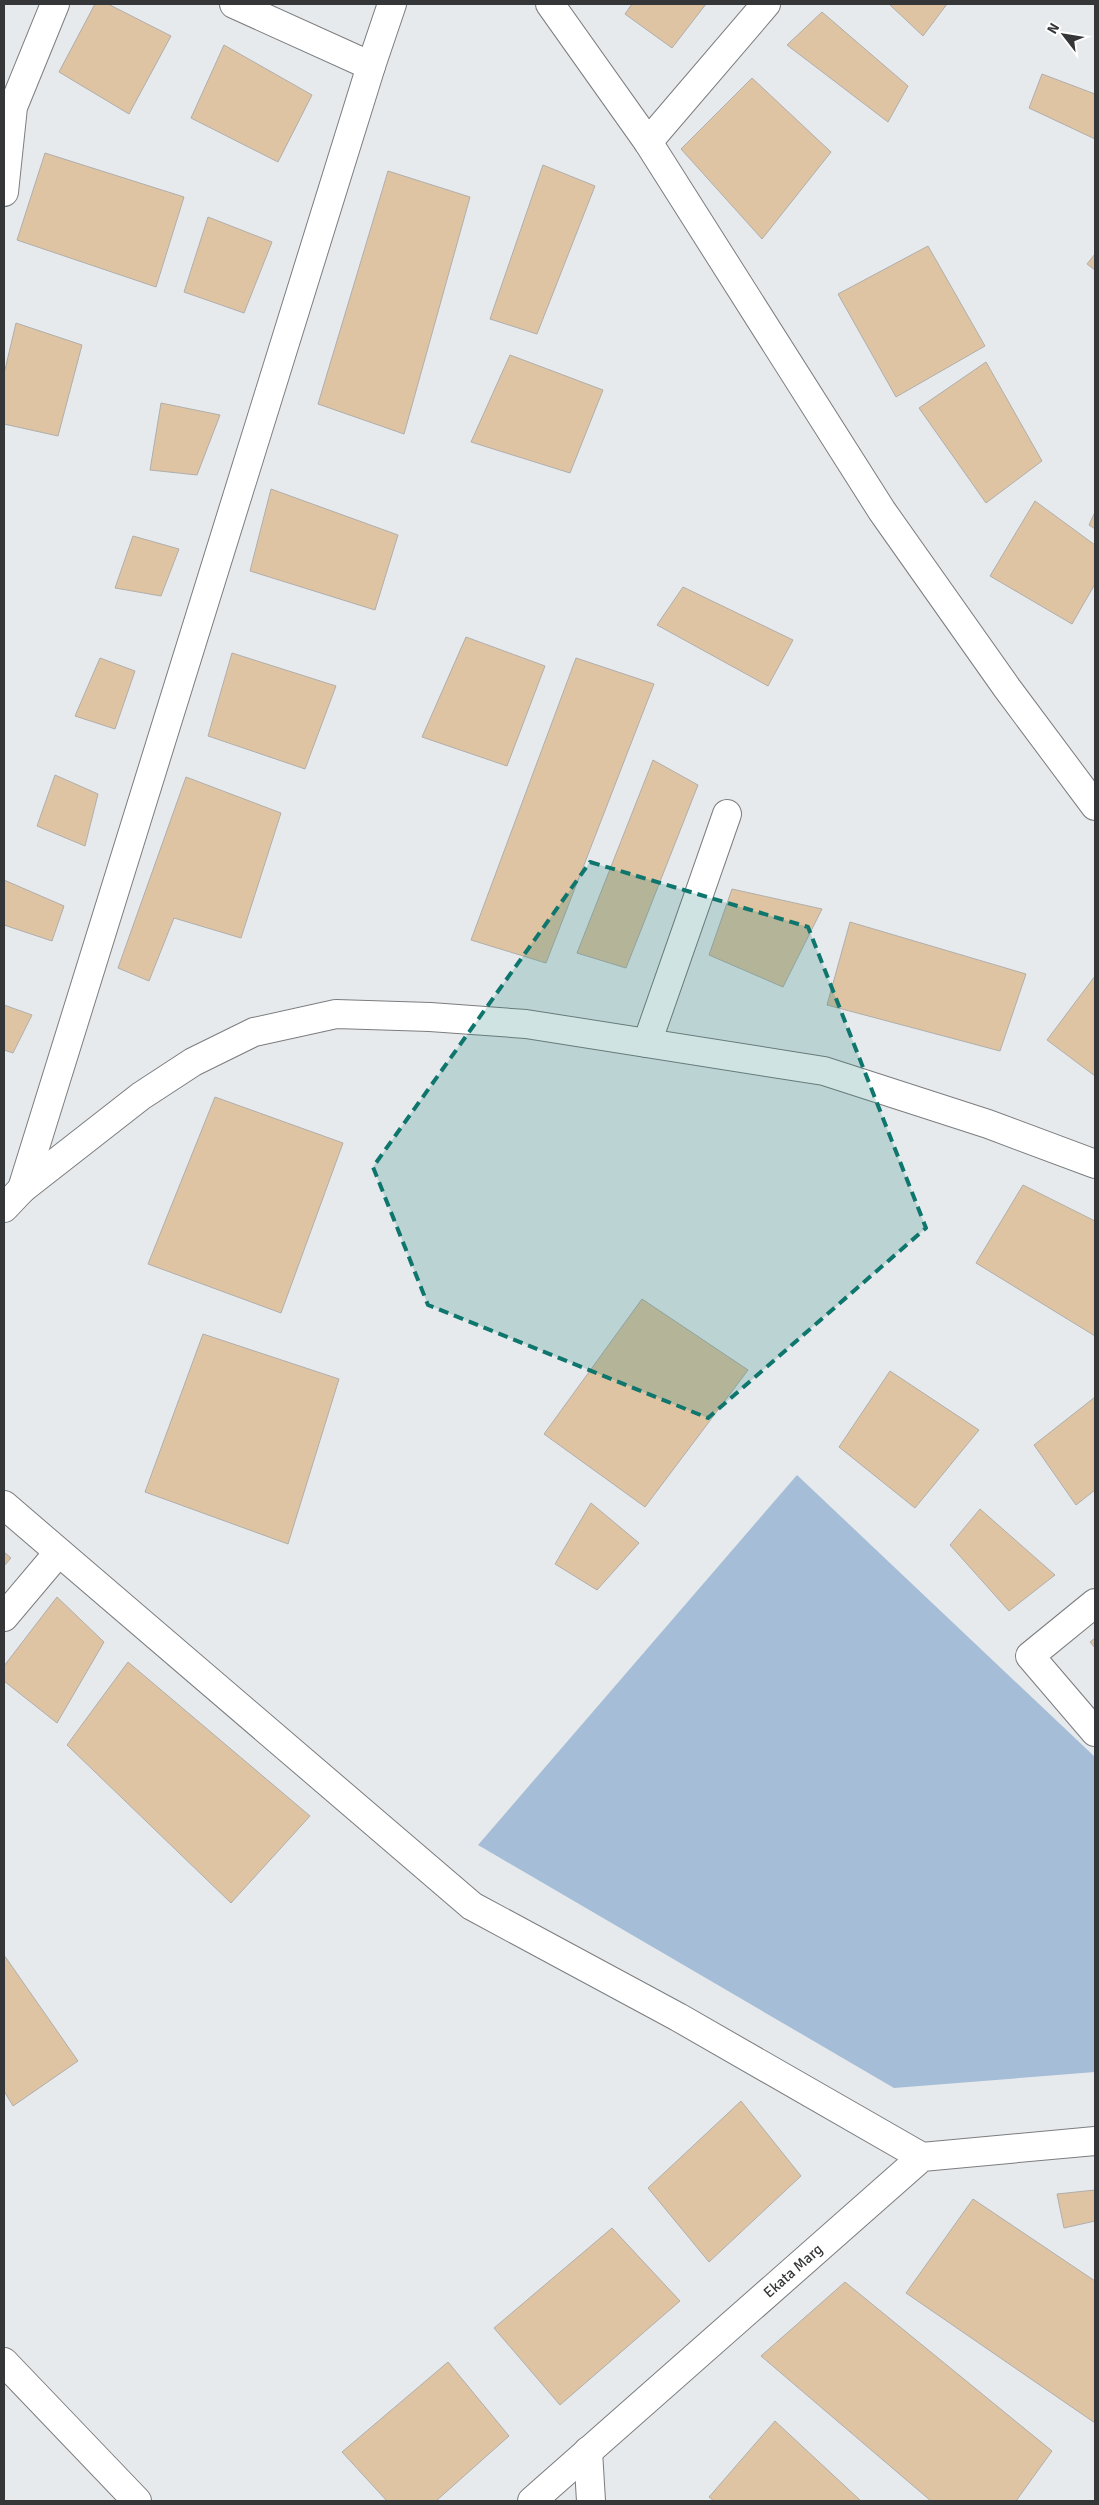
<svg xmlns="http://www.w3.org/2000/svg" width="1099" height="2505" viewBox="0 0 1099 2505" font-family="Signika,sans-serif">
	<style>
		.green { fill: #a5bdd7 }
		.building { fill: #dec4a3; stroke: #b0aeac }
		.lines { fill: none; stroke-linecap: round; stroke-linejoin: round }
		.minor-casing { stroke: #7b7d7f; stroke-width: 30 }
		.minor { stroke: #fff; stroke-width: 28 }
		.marked { fill: #0f766e; fill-opacity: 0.2; stroke: #0f766e; stroke-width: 4; stroke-dasharray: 10 6; stroke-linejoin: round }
		.labels { text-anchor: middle; stroke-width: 4; stroke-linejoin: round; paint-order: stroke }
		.street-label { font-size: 15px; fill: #353637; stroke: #fff }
	</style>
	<rect width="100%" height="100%" fill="#e7eaec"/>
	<polygon class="green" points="797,1475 1095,1757 1095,2072 894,2088 478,1845"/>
	<g class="building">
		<polygon points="95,4 108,4 171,36 129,114 59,72"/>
		<polygon points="632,4 706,4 672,48 625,14"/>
		<polygon points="889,4 947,4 923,36"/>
		<polygon points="822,12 908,86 888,122 787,45"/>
		<polygon points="224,45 312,95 278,162 191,118"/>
		<polygon points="1042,74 1095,94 1095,139 1029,108"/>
		<polygon points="752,78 831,152 762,239 681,149"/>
		<polygon points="45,153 184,197 156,287 17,240"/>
		<polygon points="543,165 595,186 537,334 490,319"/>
		<polygon points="388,171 470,197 404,434 318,404"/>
		<polygon points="208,217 272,242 244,313 184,292"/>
		<polygon points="928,246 985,346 896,397 838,294"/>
		<polygon points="1095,254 1095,270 1087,264"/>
		<polygon points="16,323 82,345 58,436 4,424 4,374"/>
		<polygon points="510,355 603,390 570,473 471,442"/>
		<polygon points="986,362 1042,461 986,503 919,408"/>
		<polygon points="161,403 220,415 197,475 150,470"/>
		<polygon points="271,489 398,535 375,610 250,571"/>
		<polygon points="1035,501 1095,545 1095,584 1072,624 990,576"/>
		<polygon points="1095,512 1095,529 1089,525"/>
		<polygon points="133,536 179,549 161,596 115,588"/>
		<polygon points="683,587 793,640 768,686 657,625"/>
		<polygon points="466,637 545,666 507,766 422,737"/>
		<polygon points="232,653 336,686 305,769 208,736"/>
		<polygon points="100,658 135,671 115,729 75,716"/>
		<polygon points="576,658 654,684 546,963 471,940"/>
		<polygon points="653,760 698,785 626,968 577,953"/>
		<polygon points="55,775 98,794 85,846 37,826"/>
		<polygon points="186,777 281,813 241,938 174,918 149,981 118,968"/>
		<polygon points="4,880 64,906 52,941 4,925"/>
		<polygon points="732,889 822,909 783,987 709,955"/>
		<polygon points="850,922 1026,974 1000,1051 827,1005"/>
		<polygon points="1095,976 1095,1076 1047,1040"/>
		<polygon points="4,1005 32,1015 13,1053 4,1050"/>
		<polygon points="215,1097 343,1143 281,1313 148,1264"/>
		<polygon points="1023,1185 1095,1221 1095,1336 976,1263"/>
		<polygon points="642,1299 748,1370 645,1507 544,1434"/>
		<polygon points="203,1334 339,1379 288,1544 145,1492"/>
		<polygon points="890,1371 979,1430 915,1508 839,1447"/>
		<polygon points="1095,1397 1095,1490 1076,1505 1034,1445"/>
		<polygon points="591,1503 639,1543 597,1590 555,1564"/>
		<polygon points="980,1509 1055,1575 1009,1611 950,1545"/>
		<polygon points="4,1552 11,1558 4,1566"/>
		<polygon points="57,1597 104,1642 57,1723 4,1681 4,1666"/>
		<polygon points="1095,1638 1095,1648 1090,1642"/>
		<polygon points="128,1662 310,1816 231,1903 67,1745"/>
		<polygon points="4,1955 78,2061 13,2106 4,2091"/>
		<polygon points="741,2101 801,2176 709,2262 648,2188"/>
		<polygon points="1095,2190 1095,2221 1064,2228 1057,2194"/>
		<polygon points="973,2199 1095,2281 1095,2423 906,2293"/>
		<polygon points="612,2228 680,2301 560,2405 494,2328"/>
		<polygon points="845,2282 1052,2451 1016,2501 931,2501 761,2356"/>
		<polygon points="448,2362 509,2436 436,2501 387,2501 342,2452"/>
		<polygon points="775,2421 861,2501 714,2501 709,2497"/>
	</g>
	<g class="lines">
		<defs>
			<g id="minor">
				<polyline points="234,4 371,66"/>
				<polyline points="550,4 648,142 882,511 1007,688 1095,806"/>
				<polyline points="648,142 766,4"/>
				<polyline points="4,192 13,107 55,4"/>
				<polyline points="647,1043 727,814"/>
				<polyline points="22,1189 371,66 392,4"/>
				<polyline points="4,1208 22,1189 141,1096 193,1062 254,1032 336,1014 430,1017 526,1024 824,1071 988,1124 1095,1164"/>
				<polyline points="4,1505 472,1906 678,2017 922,2157"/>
				<polyline points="1095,1603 1030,1656 1095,1732"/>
				<polyline points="4,1617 58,1553"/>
				<polyline points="4,2362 137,2501"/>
				<polyline points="588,2451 591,2501"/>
				<path id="s1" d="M532 2501 922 2157 1095 2141"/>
			</g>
		</defs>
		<use href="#minor" class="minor-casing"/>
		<use href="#minor" class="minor"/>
	</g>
	<path class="marked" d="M590 862 808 927 926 1228 708 1418 428 1305 373 1167Z"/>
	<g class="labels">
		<g class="street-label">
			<text dy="5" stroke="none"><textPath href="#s1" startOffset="348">Ekata Marg</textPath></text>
		</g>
	</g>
	<rect width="1099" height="2505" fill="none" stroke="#353637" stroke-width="10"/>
	<g transform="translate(1064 35) rotate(301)" stroke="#ffffff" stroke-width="4" paint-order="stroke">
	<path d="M0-4L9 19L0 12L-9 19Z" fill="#353637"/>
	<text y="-8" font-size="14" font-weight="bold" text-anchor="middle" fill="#353637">N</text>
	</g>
</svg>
